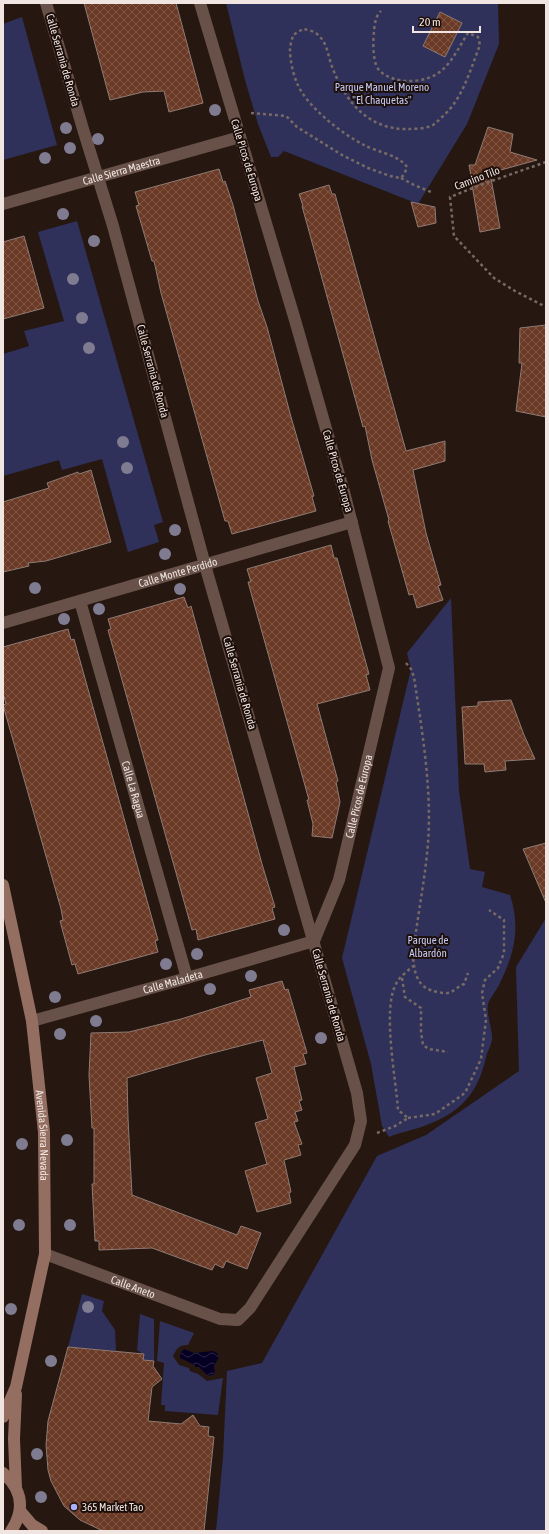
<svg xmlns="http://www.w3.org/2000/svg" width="549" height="1534" viewBox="0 0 549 1534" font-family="'Asap Condensed',sans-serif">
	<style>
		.green { fill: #2f315a }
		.water { fill: url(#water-waves) }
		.building { fill: url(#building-cross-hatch); stroke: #8f7b73 }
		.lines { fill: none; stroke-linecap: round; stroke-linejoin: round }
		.path { stroke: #776a65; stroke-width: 2.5; stroke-dasharray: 3 3; stroke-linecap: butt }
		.street { stroke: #685148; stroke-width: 12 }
		.secondary { stroke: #946f61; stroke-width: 12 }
		.tree { fill: #7f7b91 }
		.poi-dot { fill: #a9b0fc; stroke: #1c0e09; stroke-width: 1.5 }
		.labels { text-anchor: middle; stroke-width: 4; stroke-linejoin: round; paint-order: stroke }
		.street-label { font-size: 11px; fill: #f0e5e1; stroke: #1c0e09 }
		.park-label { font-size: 11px; fill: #c7ccf9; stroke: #1c0e09 }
		.poi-label { font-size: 11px; fill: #f0e5e1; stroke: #1c0e09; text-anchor: start }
	</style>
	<defs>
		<pattern id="water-waves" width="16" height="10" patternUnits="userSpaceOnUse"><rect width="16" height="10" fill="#050023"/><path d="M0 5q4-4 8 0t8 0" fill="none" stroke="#2a2543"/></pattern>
		<pattern id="building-cross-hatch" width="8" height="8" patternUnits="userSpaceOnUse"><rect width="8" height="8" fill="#6a3a26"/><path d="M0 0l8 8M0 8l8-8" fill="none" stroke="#805645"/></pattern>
	</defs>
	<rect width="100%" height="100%" fill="#261711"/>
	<g class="green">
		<polygon points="226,3 498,3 499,44 467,124 418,204 284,151 278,157 271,157 258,124 245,80"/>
		<polygon points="22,17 57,145 3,160 3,24"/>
		<polygon points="77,221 163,522 154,525 159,542 128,552 102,459 62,470 59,460 3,476 3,354 29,346 24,331 64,321 38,232"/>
		<path d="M451 598 459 791 470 869 485 872 482 887 510 895C521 928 514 955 499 985 496 991 490 998 488 1004 486 1014 493 1030 492 1040 491 1046 487 1052 486 1057 478 1094 460 1113 424 1126 413 1130 401 1132 389 1137L382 1126 371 1064 342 958 411 669 407 653Z"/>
		<polygon points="546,918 546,1531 216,1531 223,1457 227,1371 262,1363 377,1156 426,1135 519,1071 516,967"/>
		<polygon points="82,1294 104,1301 102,1311 115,1330 116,1351 68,1347"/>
		<polygon points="140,1314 154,1319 154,1361 143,1360 143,1354 137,1350"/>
		<path d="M160 1321 194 1333 188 1345C179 1345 177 1348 173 1356L179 1365 189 1368 190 1371 198 1374 207 1381 223 1378 218 1415 165 1411V1405H161L164 1363 157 1361Z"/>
	</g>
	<polygon class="water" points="184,1349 194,1353 213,1351 217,1353 219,1357 214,1366 215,1374 208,1376 199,1367 195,1367 195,1365 180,1358 180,1353"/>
	<g class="building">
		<polygon points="84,3 176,3 203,103 169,112 164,91 143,92 110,100"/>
		<polygon points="440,12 462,23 445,57 423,46"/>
		<polygon points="488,127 513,134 510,152 537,160 490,173 500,228 480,232 471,179 470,179 471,176 469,165 475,165"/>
		<polygon points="219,169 223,182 225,181 233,205 258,301 267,327 291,417 314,496 312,497 316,511 232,534 228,521 225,521 161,293 154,261 152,261 136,206 139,205 135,192"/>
		<polygon points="329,185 332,194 335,194 354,263 406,451 445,441 445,461 413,470 426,533 441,585 438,586 443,600 417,608 413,594 409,595 388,521 389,520 372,460 365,426 363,427 360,416 302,206 303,206 299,194"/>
		<polygon points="411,202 435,207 436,223 418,227"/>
		<polygon points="24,236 44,308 3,319 3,242"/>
		<polygon points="546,325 546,417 516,411 522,363 519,363 520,328"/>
		<polygon points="91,470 111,542 46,561 28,563 29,566 3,572 3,502 49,488 47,483 78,472 79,474"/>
		<polygon points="331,545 334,558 337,558 359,638 369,674 366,675 370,690 317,704 338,781 336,782 340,802 332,838 312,836 313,824 307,800 309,800 248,582 251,582 247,569"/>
		<polygon points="184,597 188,608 191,606 262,864 275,907 272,908 275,919 198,940 196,929 192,930 108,630 111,629 108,619"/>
		<polygon points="68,629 71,640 74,639 158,940 155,941 158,952 78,974 75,964 72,965 60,921 63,920 61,909 3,705 6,704 3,693 3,647"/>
		<polygon points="511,700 524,735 535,759 505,761 506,770 485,772 484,764 465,764 462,707 478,706 478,702"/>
		<polygon points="546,843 546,903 523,849"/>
		<polygon points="282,981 285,990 288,989 307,1053 303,1054 306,1064 294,1067 302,1100 299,1101 302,1110 295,1112 298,1121 294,1122 302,1144 298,1145 301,1155 284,1160 291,1192 289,1193 291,1203 257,1212 245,1171 267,1164 255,1123 268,1119 256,1078 272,1073 263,1040 205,1055 127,1078 128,1118 132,1195 237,1235 241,1226 261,1233 247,1269 226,1261 223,1268 215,1264 212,1270 152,1248 99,1250 99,1241 95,1241 92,1184 94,1184 94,1128 92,1128 89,1075 91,1033 129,1032 181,1019 251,997 249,990"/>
		<polygon points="68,1347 144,1354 143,1360 154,1361 153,1366 162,1379 152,1387 148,1421 181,1424 193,1415 200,1426 209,1427 208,1436 214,1437 204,1531 103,1531 80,1520 64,1506 51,1481 48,1470 46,1445 48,1421"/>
	</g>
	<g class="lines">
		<g class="path">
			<path d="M251 113 286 116 297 127 342 155 368 168 390 176 400 178 404 175 407 167C399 155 377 152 364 145 342 134 306 106 297 83 293 74 290 60 290 50 290 45 292 40 293 35L303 29C308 30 315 31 319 36 328 44 328 58 333 69 346 102 368 129 406 129 414 129 425 129 433 125 436 123 439 120 442 117 463 99 470 70 480 45L478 37 468 33C460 45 453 61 441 71 426 84 393 85 379 70 371 62 373 29 376 19 377 16 379 13 381 11"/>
			<polyline points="546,162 483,184 450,197 454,236 494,278 515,291 546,307"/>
			<polyline points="401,178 414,185 431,192"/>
			<path d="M406 663 411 669 414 677C422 731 432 788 428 843 425 881 417 918 413 955 414 973 417 989 438 992 442 993 447 994 451 992 455 990 459 986 464 984L468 973"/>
			<polyline points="402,978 405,997 421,1008 421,1032 423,1045 429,1049 448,1052"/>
			<polyline points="408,1118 435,1114 465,1093 481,1059 486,1020 482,993 485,980 498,968 504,953 504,920 489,910"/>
			<path d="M377 1133 395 1126 408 1118 398 1110C396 1079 382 1009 396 984 399 977 408 971 413 966"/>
		</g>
		<g class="street">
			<path id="s1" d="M3 204 240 137"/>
			<path id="s2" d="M80 601 187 978"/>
			<path id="s3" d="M3 623 352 522"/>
			<path id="s4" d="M32 1021 187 978 314 941 339 880 389 668 344 492 295 320 200 3"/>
			<path id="s5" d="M45 1254 220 1319 238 1320 250 1308 355 1145 361 1121 357 1093 205 565 113 226 83 129 46 3"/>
		</g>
		<g class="secondary">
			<path id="s6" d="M3 885 32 1021 44 1132 45 1254 16 1387 3 1417"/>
			<polyline points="16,1394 14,1439 16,1488"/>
			<path d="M3 1473C23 1490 25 1510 11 1531"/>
			<polyline points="20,1511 32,1525 42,1531"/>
		</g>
	</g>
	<g class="tree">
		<circle cx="215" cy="110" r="6"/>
		<circle cx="66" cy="128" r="6"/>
		<circle cx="98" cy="139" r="6"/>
		<circle cx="70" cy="148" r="6"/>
		<circle cx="45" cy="158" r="6"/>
		<circle cx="63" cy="214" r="6"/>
		<circle cx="94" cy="241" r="6"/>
		<circle cx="73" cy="279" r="6"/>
		<circle cx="82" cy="318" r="6"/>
		<circle cx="89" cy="348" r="6"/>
		<circle cx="123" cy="442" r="6"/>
		<circle cx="127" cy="468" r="6"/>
		<circle cx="175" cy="530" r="6"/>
		<circle cx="165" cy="554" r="6"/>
		<circle cx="35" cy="588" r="6"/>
		<circle cx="180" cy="589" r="6"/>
		<circle cx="99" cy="609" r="6"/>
		<circle cx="64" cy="619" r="6"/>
		<circle cx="284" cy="930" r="6"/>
		<circle cx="197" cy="954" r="6"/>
		<circle cx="166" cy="964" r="6"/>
		<circle cx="251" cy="976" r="6"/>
		<circle cx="210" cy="989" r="6"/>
		<circle cx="55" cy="997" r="6"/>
		<circle cx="96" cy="1021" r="6"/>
		<circle cx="60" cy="1034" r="6"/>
		<circle cx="321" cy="1038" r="6"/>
		<circle cx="67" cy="1140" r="6"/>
		<circle cx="22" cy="1144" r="6"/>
		<circle cx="19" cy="1225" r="6"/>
		<circle cx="70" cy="1225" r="6"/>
		<circle cx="88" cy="1307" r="6"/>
		<circle cx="11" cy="1309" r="6"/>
		<circle cx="51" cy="1361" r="6"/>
		<circle cx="37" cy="1454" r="6"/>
		<circle cx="41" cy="1497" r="6"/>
	</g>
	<circle class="poi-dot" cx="74" cy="1507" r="4"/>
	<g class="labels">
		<g class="street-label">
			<text transform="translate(63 60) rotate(74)" y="4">Calle Serrania de Ronda</text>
			<text transform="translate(247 160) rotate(73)" y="4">Calle Picos de Europa</text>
			<text dy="4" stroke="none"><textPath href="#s1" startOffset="123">Calle Sierra Maestra</textPath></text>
			<text transform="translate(477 178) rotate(-21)" y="4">Camino Tilo</text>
			<text transform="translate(153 371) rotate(75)" y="4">Calle Serrania de Ronda</text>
			<text transform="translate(338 471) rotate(74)" y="4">Calle Picos de Europa</text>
			<text dy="4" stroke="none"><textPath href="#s3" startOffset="182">Calle Monte Perdido</textPath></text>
			<text transform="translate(240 683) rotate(74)" y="4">Calle Serrania de Ronda</text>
			<text dy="4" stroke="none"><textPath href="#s2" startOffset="196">Calle La Ragua</textPath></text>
			<text dy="4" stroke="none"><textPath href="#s4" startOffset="445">Calle Picos de Europa</textPath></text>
			<text dy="4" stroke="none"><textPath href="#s4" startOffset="146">Calle Maladeta</textPath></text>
			<text transform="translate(329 995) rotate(74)" y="4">Calle Serrania de Ronda</text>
			<text dy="4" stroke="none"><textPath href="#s6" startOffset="254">Avenida Sierra Nevada</textPath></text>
			<text dy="4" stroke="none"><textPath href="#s5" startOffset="94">Calle Aneto</textPath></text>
		</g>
		<g class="park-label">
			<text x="382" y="91">Parque Manuel Moreno<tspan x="382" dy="13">"El Chaquetas"</tspan></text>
			<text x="428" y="944">Parque de<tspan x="428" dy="13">Albardón</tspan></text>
		</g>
		<g class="poi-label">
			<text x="82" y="1511">365 Market Tao</text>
		</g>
	</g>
	<rect width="549" height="1534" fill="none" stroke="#f0e5e1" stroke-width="8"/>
	<path d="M413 26v6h67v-6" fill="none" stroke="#f0e5e1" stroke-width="2"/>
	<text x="419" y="26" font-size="12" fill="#f0e5e1" stroke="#1c0e09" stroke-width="3" paint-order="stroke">20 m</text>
</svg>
